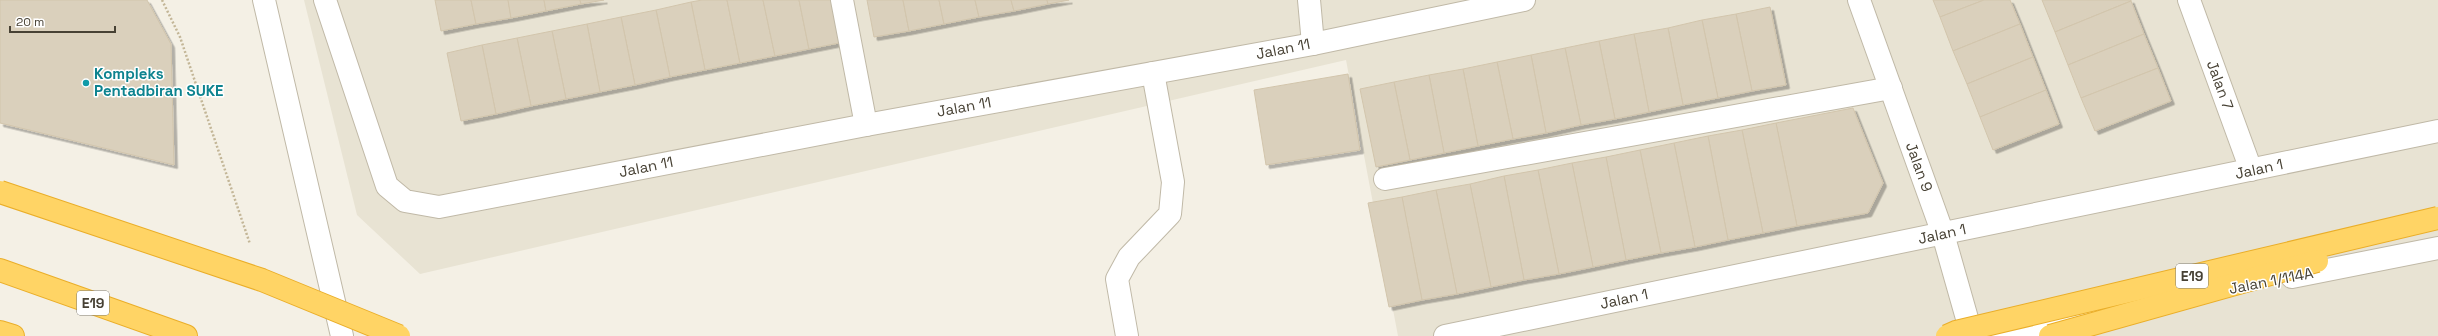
<svg xmlns="http://www.w3.org/2000/svg" width="2438" height="336" viewBox="0 0 2438 336" font-family="'Space Grotesk',sans-serif">
	<style>
		.residential { fill: #e8e3d3 }
		.building { fill: #dad0bc; stroke: #d2c5ac; filter: url(#shadow) }
		.lines { fill: none; stroke-linecap: round; stroke-linejoin: round }
		.minor-casing { stroke: #c0b9a7; stroke-width: 24 }
		.highway-casing { stroke: #eaae29; stroke-width: 24 }
		.path { stroke: #c3b697; stroke-width: 2.5; stroke-dasharray: 2 2; stroke-linecap: butt }
		.minor { stroke: #fff; stroke-width: 22 }
		.highway { stroke: #ffd465; stroke-width: 22 }
		.highway-bridge-casing { stroke: #eaae29; stroke-width: 24; stroke-linecap: butt }
		.highway-bridge { stroke: #ffd465; stroke-width: 22 }
		.culture-dot { fill: #0f9aa8; stroke: #fff; stroke-width: 1.5 }
		.labels { text-anchor: middle; stroke-width: 3; stroke-linejoin: round; paint-order: stroke }
		.shield { fill: #fff; stroke: #7e7a71; stroke-width: 1 }
		.shield-label { font-size: 14px; font-weight: bold; fill: #474134 }
		.street-label { font-size: 15px; fill: #474134; stroke: #fff }
		.culture-label { font-size: 15px; font-weight: bold; fill: #0d838f; stroke: #fff; text-anchor: start }
	</style>
	<defs>
		<filter id="shadow"><feDropShadow dx="3.5" dy="3.5" stdDeviation="0" flood-color="#0004"/></filter>
	</defs>
	<rect width="100%" height="100%" fill="#f4f0e5"/>
	<polygon class="residential" points="304,0 2438,0 2438,336 1398,336 1346,60 420,274 357,215"/>
	<g class="building">
		<polygon points="0,0 147,0 171,44 174,165 0,123"/>
		<polygon points="435,0 471,0 476,24 441,31"/>
		<polygon points="471,0 508,0 511,18 476,24"/>
		<polygon points="508,0 544,0 546,11 511,18"/>
		<polygon points="544,0 580,0 581,4 546,11"/>
		<polygon points="580,0 604,0 581,4"/>
		<polygon points="702,0 727,0 740,63 705,70 691,2"/>
		<polygon points="727,0 763,0 775,56 740,63"/>
		<polygon points="763,0 799,0 809,49 775,56"/>
		<polygon points="799,0 835,0 844,42 809,49"/>
		<polygon points="867,0 903,0 909,31 874,37"/>
		<polygon points="903,0 939,0 944,24 909,31"/>
		<polygon points="939,0 975,0 979,17 944,24"/>
		<polygon points="975,0 1011,0 1014,11 979,17"/>
		<polygon points="1011,0 1047,0 1048,4 1014,11"/>
		<polygon points="1047,0 1069,0 1048,4"/>
		<polygon points="1933,0 1984,0 1940,17"/>
		<polygon points="1984,0 2010,0 2020,24 1953,51 1940,17"/>
		<polygon points="2042,0 2131,0 2131,1 2055,32"/>
		<polygon points="2131,1 2144,34 2068,65 2055,32"/>
		<polygon points="691,2 705,70 670,77 656,10"/>
		<polygon points="1770,7 1786,85 1752,91 1736,14"/>
		<polygon points="656,10 670,77 635,85 621,17"/>
		<polygon points="1736,14 1752,91 1718,98 1702,20"/>
		<polygon points="621,17 635,85 600,92 587,24"/>
		<polygon points="1702,20 1718,98 1683,105 1668,28"/>
		<polygon points="587,24 600,92 566,99 552,31"/>
		<polygon points="2020,24 2033,57 1967,84 1953,51"/>
		<polygon points="1668,28 1683,105 1649,112 1634,34"/>
		<polygon points="552,31 566,99 531,106 517,38"/>
		<polygon points="1634,34 1649,112 1615,119 1599,41"/>
		<polygon points="2144,34 2158,68 2081,98 2068,65"/>
		<polygon points="517,38 531,106 496,114 482,45"/>
		<polygon points="1599,41 1615,119 1581,125 1565,48"/>
		<polygon points="482,45 496,114 461,121 447,53"/>
		<polygon points="1565,48 1581,125 1546,133 1531,55"/>
		<polygon points="1531,55 1546,133 1513,139 1497,62"/>
		<polygon points="2033,57 2046,90 1980,117 1967,84"/>
		<polygon points="1497,62 1513,139 1478,146 1463,69"/>
		<polygon points="2158,68 2171,101 2095,131 2081,98"/>
		<polygon points="1463,69 1478,146 1444,153 1429,75"/>
		<polygon points="1348,74 1360,150 1266,165 1254,90"/>
		<polygon points="1429,75 1444,153 1410,160 1394,82"/>
		<polygon points="1394,82 1410,160 1376,167 1360,89"/>
		<polygon points="2046,90 2059,124 1993,150 1980,117"/>
		<polygon points="1853,108 1883,183 1868,213 1797,226 1776,123"/>
		<polygon points="1776,123 1797,226 1763,233 1742,130"/>
		<polygon points="1742,130 1763,233 1728,240 1708,136"/>
		<polygon points="1708,136 1728,240 1695,247 1674,143"/>
		<polygon points="1674,143 1695,247 1661,253 1640,150"/>
		<polygon points="1640,150 1661,253 1626,260 1606,157"/>
		<polygon points="1606,157 1626,260 1593,267 1572,163"/>
		<polygon points="1572,163 1593,267 1559,274 1538,170"/>
		<polygon points="1538,170 1559,274 1524,280 1504,176"/>
		<polygon points="1504,176 1524,280 1491,287 1470,184"/>
		<polygon points="1470,184 1491,287 1457,294 1436,190"/>
		<polygon points="1436,190 1457,294 1422,300 1402,197"/>
		<polygon points="1402,197 1422,300 1389,307 1368,203"/>
	</g>
	<g class="lines">
		<defs>
			<g id="minor">
				<polyline points="264,0 342,336"/>
				<polyline points="325,0 387,186 405,201 439,207 866,125 1313,44 1524,0"/>
				<polyline points="842,0 866,125"/>
				<polyline points="1309,0 1313,44"/>
				<polyline points="1859,0 1943,234 1972,336"/>
				<polyline points="2189,0 2251,170"/>
				<polyline points="1385,179 1891,88"/>
				<polyline points="2292,277 2438,248"/>
				<polyline points="1127,336 1117,279 1129,257 1170,214 1173,182 1153,73"/>
				<polyline points="1445,336 2438,131"/>
				<polyline points="1986,336 2091,316"/>
			</g>
			<g id="highway">
				<polyline points="0,270 186,336"/>
				<polyline points="0,332 13,336"/>
			</g>
		</defs>
		<use href="#minor" class="minor-casing"/>
		<use href="#highway" class="highway-casing"/>
		<polyline class="path" points="162,0 180,37 250,244"/>
		<use href="#minor" class="minor"/>
		<use href="#highway" class="highway"/>
		<defs>
			<g id="highway-bridge">
				<polyline points="0,192 262,280 399,336"/>
				<polyline points="1947,336 1956,332 2438,218"/>
				<polyline points="2050,336 2317,261"/>
			</g>
		</defs>
		<use href="#highway-bridge" class="highway-bridge-casing"/>
		<use href="#highway-bridge" class="highway-bridge"/>
	</g>
	<circle class="culture-dot" cx="86" cy="83" r="4"/>
	<g class="labels">
		<g class="shield">
			<rect x="2176" y="264" width="32" height="24" rx="3"/>
			<rect x="77" y="291" width="32" height="24" rx="3"/>
		</g>
		<g class="shield-label">
			<text x="2192" y="281">E19</text>
			<text x="93" y="308">E19</text>
		</g>
		<g class="street-label">
			<text transform="translate(1283 49) rotate(-11)" y="5">Jalan 11</text>
			<text transform="translate(2220 85) rotate(70)" y="5">Jalan 7</text>
			<text transform="translate(964 107) rotate(-10)" y="5">Jalan 11</text>
			<text transform="translate(646 167) rotate(-11)" y="5">Jalan 11</text>
			<text transform="translate(1919 167) rotate(70)" y="5">Jalan 9</text>
			<text transform="translate(2259 169) rotate(-12)" y="5">Jalan 1</text>
			<text transform="translate(1942 234) rotate(-12)" y="5">Jalan 1</text>
			<text transform="translate(2271 281) rotate(-11)" y="5">Jalan 1/114A</text>
			<text transform="translate(1624 299) rotate(-12)" y="5">Jalan 1</text>
		</g>
		<g class="culture-label">
			<text x="94" y="79">Kompleks<tspan x="94" dy="17">Pentadbiran SUKE</tspan></text>
		</g>
	</g>
	<path d="M10 26v6h105v-6" fill="none" stroke="#474134" stroke-width="2"/>
	<text x="16" y="26" font-size="12" fill="#474134" stroke="#ffffff" stroke-width="3" paint-order="stroke">20 m</text>
</svg>
